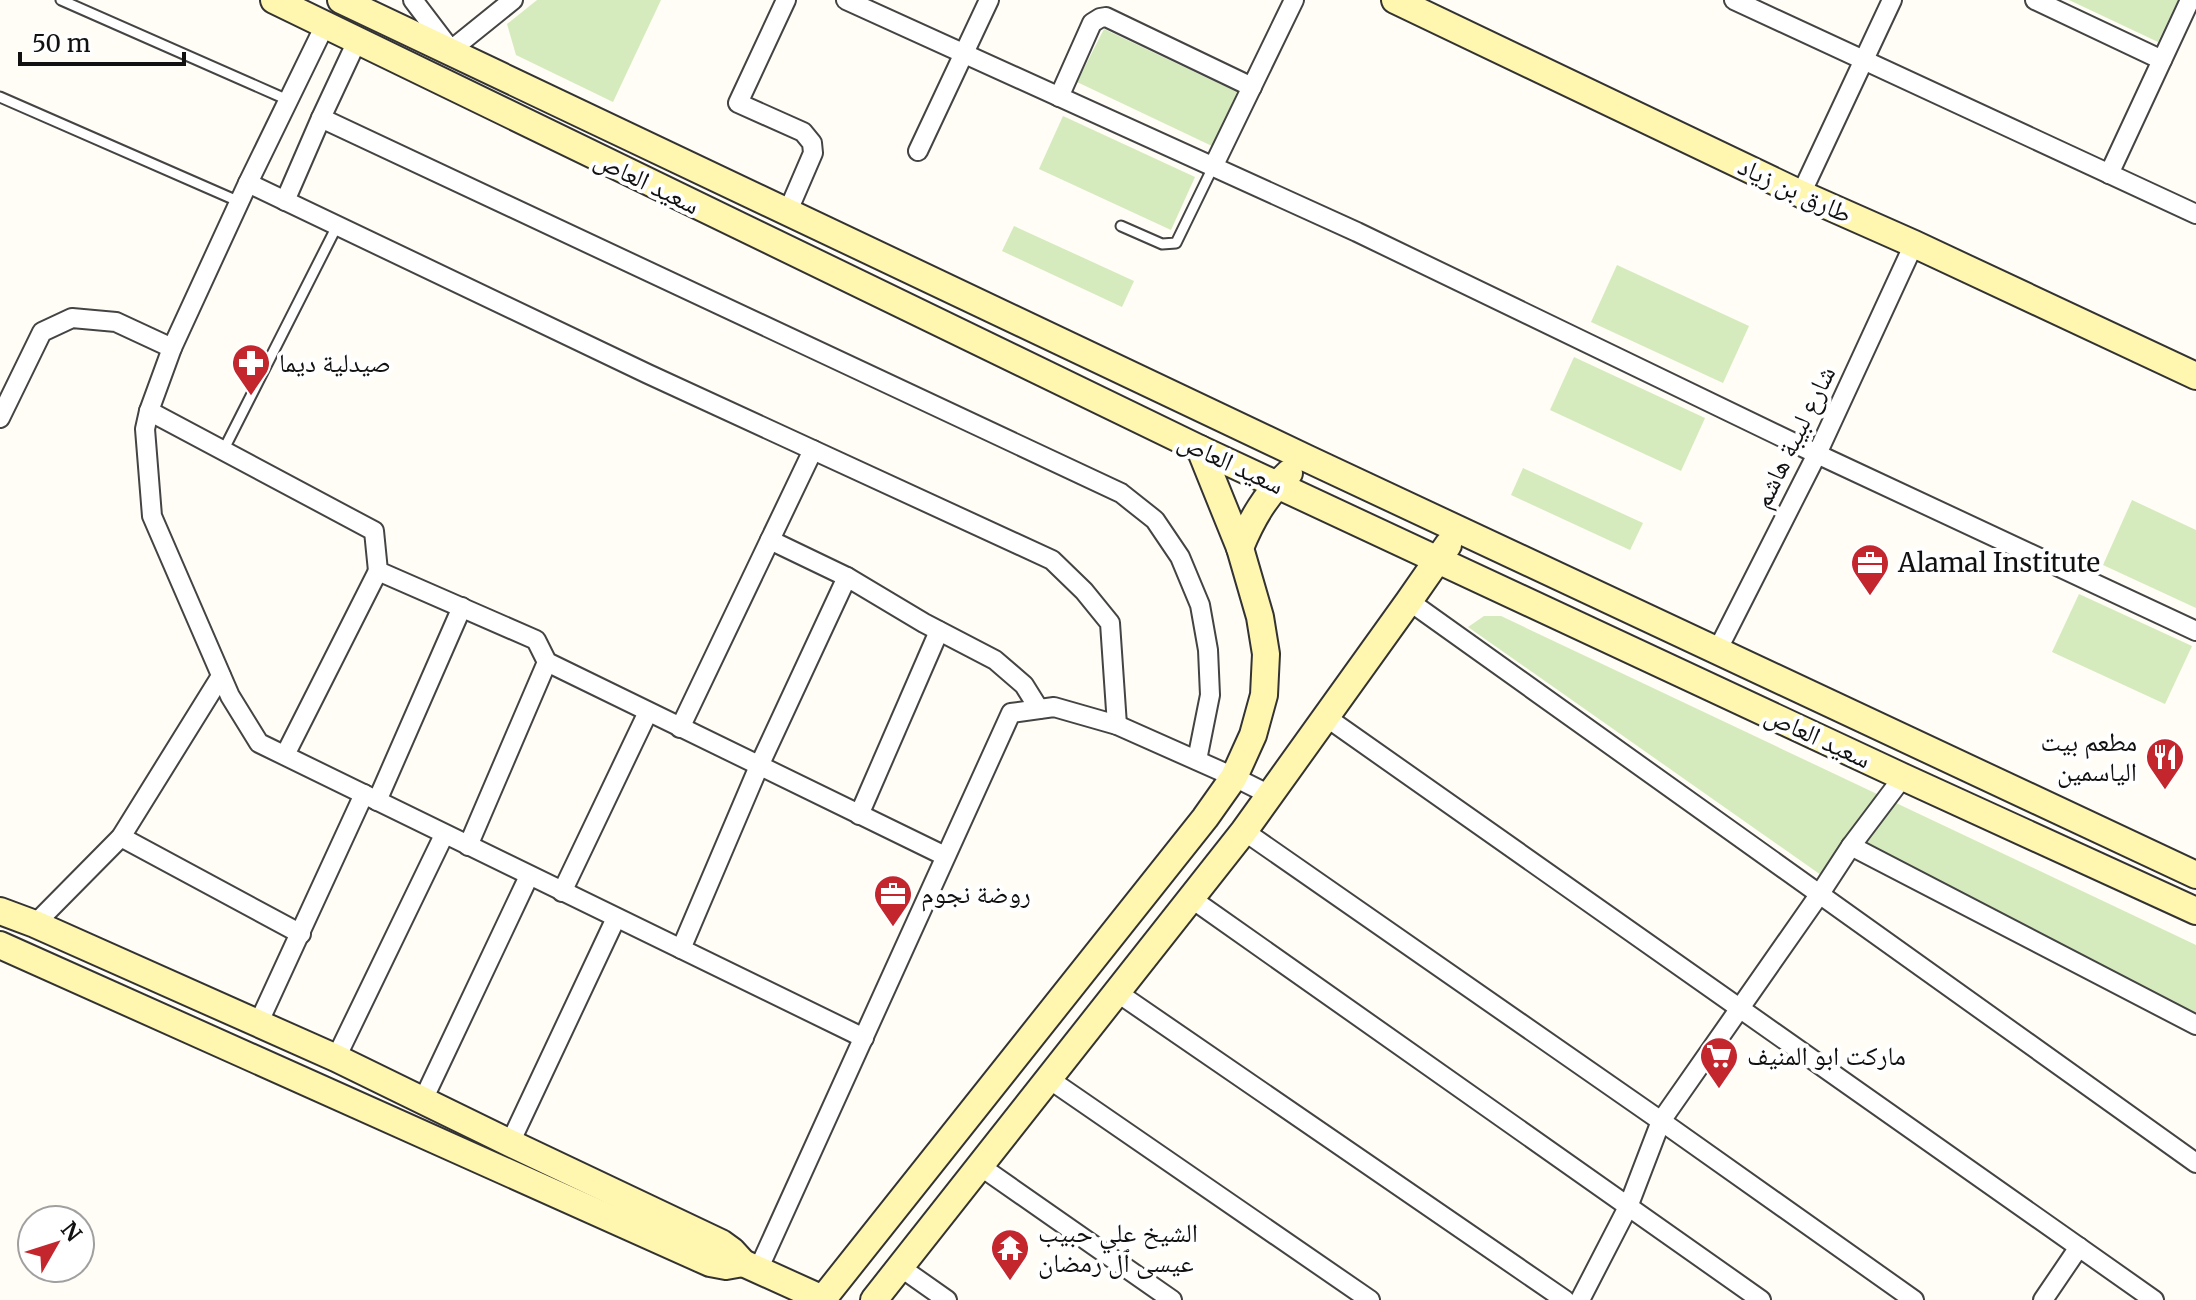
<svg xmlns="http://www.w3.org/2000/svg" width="2196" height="1300" viewBox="0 0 2196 1300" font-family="Merriweather,'Noto Naskh Arabic',serif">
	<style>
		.green { fill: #d5ebbd }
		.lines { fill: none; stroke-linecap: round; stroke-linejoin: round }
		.lane-casing { stroke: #444; stroke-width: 13 }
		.street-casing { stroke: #444; stroke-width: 22 }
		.secondary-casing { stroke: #333; stroke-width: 30 }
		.lane { stroke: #fff; stroke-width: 9 }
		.street { stroke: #fff; stroke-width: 18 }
		.secondary { stroke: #fff6b0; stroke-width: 26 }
		.labels { text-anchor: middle; stroke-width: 8; stroke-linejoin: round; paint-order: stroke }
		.street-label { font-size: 26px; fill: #111; stroke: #fff }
		.poi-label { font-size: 26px; fill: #111; stroke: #fff; text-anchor: start }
	</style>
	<rect width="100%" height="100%" fill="#fffdf5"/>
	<g class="green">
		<polygon points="537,0 661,0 613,102 516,55 507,24"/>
		<polygon points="2069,0 2178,0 2158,42"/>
		<polygon points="1104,29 1237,92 1212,146 1077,82"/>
		<polygon points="1063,116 1195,177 1171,230 1039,169"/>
		<polygon points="1014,226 1134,281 1122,307 1002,251"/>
		<polygon points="1617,265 1749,326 1723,383 1591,322"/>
		<polygon points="1574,357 1705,418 1681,471 1550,410"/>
		<polygon points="1523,468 1643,523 1630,550 1511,495"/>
		<polygon points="2132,500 2196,530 2196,608 2103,565"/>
		<polygon points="2079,594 2192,646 2165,704 2052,652"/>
		<polygon points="1484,616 1501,616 2196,945 2196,1016 1845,838 1821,875 1468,627"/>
	</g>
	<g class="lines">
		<defs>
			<g id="lane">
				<polyline points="61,0 288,100"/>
				<polyline points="0,97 240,202"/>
				<polyline points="1121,226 1162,244 1176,243 1213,167"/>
				<polyline points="223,451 337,226"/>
			</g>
			<g id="street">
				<polyline points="413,0 451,50 513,0"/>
				<polyline points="786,0 738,103 803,132 812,143 813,153 788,211"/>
				<polyline points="846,0 1357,232 1817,454 2196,631"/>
				<polyline points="1734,0 2196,214"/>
				<polyline points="2035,0 2162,60"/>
				<polyline points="325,25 248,183 172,348 149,411 145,429 152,516 230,696 259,743 864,1038"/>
				<polyline points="1059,97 1092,23 1100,18 1106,17 1252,87"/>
				<polyline points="321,118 1121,493 1155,520 1180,557 1200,605 1208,650 1210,695 1197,760"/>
				<polyline points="918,151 989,0"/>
				<polyline points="1213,167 1294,0"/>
				<polyline points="2109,174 2190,0"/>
				<polyline points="248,183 648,374 1052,560 1084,591 1110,623 1117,725"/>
				<polyline points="1801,194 1892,0"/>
				<polyline points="285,201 321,118 357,41"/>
				<polyline points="149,411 374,531 378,571 536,640 547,662 945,856"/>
				<polyline points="0,418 42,332 72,318 116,322 172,348"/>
				<polyline points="770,540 847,577"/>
				<polyline points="1409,601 2196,1163"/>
				<polyline points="1717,651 1817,454 1914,244"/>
				<polyline points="1326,717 2154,1300"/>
				<polyline points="680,728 813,450"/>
				<polyline points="285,755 378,571"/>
				<polyline points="377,801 462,607"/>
				<polyline points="859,815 939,631"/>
				<polyline points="1244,831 1661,1121 1914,1300"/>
				<polyline points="121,837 301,934"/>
				<polyline points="468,846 547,662"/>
				<polyline points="1851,846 2196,1025"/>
				<polyline points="562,892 648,712"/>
				<polyline points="1192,899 1761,1300"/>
				<polyline points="35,924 121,837 221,676"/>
				<polyline points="681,949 759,766 847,577 924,623 995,660 1024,685 1039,709"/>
				<polyline points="1118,993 1565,1300"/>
				<polyline points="258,1024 364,794"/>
				<polyline points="336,1058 444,835"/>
				<polyline points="1049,1079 1370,1300"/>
				<polyline points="423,1100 529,876"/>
				<polyline points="510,1143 616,918"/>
				<polyline points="980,1166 1172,1300"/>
				<polyline points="900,1267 947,1300"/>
				<polyline points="758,1270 1011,713 1054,707 1117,725 1234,777 1270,795"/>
				<polyline points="1580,1300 1628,1207 1661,1121 1819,895 1851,846 1903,777"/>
				<polyline points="2043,1300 2079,1247"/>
			</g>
			<g id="secondary">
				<polyline points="274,0 1200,449 1903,777 2196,911"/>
				<polyline points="341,0 1308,459 2196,875"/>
				<polyline points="1395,0 1801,194 1914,244 2196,376"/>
				<path d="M1240 548C1252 518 1266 495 1289 473"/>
				<polyline points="0,911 35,924 336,1058 510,1143 721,1243 732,1251 743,1263 825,1300"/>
				<polyline points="0,945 710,1263 726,1266 743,1263"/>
				<polyline points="822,1300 1205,818 1234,777 1253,735 1264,695 1266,654 1260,617 1240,548 1200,449"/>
				<polyline points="874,1300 1244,831 1409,601 1448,545"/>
			</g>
		</defs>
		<use href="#lane" class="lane-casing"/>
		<use href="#street" class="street-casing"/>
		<use href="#secondary" class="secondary-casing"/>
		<use href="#lane" class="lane"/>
		<use href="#street" class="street"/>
		<use href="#secondary" class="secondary"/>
	</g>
	<defs>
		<symbol id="pharmacy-pin" viewBox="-11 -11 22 30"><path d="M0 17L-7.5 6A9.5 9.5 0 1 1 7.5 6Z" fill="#c4262e" stroke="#fff"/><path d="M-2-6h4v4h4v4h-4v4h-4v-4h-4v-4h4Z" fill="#fff"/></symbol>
		<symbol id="office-pin" viewBox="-11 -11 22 30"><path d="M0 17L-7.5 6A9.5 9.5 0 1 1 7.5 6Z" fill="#c4262e" stroke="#fff"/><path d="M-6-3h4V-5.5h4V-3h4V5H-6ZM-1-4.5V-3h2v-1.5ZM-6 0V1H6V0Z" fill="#fff"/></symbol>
		<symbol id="restaurant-pin" viewBox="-11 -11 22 30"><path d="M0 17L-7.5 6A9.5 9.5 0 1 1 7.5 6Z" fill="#c4262e" stroke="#fff"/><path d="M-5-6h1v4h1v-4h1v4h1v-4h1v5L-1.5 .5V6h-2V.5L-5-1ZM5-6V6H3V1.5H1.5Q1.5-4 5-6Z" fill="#fff"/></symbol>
		<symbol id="supermarket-pin" viewBox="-11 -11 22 30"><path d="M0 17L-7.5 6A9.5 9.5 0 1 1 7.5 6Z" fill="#c4262e" stroke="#fff"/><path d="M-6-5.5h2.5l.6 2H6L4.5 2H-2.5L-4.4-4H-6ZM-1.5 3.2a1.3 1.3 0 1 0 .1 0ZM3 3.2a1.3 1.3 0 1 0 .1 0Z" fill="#fff"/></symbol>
		<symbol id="temple-pin" viewBox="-11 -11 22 30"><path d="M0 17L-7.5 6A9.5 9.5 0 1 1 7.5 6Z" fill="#c4262e" stroke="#fff"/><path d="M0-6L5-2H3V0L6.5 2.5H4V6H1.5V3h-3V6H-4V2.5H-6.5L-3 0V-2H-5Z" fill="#fff"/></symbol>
	</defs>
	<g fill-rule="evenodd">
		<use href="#pharmacy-pin" x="229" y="341" width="44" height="60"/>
		<use href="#office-pin" x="1848" y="541" width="44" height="60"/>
		<use href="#restaurant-pin" x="2143" y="735" width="44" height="60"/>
		<use href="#office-pin" x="871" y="872" width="44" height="60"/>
		<use href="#supermarket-pin" x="1697" y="1034" width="44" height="60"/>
		<use href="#temple-pin" x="988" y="1226" width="44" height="60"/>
	</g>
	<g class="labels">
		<g class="street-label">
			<text transform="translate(647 182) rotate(26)" y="9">سعيد العاص</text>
			<text transform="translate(1795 190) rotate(25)" y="9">طارق بن زياد</text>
			<text transform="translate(1794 437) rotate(-64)" y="9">شارع لبيبة هاشم</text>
			<text transform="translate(1231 463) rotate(25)" y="9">سعيد العاص</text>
			<text transform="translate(1818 737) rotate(25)" y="9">سعيد العاص</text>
		</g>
		<g class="poi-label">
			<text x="279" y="372">صيدلية ديما</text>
			<text x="1898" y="572">Alamal Institute</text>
			<text x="2137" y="751" text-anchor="end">مطعم بيت<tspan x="2137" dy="30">الياسمين</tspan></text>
			<text x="921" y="903">روضة نجوم</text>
			<text x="1747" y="1065">ماركت ابو المنيف</text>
			<text x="1038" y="1242">الشيخ علي حبيب<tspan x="1038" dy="30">عيسى ٱل رمضان</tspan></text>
		</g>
	</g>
	<g transform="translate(56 1244) rotate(51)"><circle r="38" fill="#ffffff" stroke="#a0a0a0" stroke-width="2"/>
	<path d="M0-6L14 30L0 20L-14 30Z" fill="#c4262e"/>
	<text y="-12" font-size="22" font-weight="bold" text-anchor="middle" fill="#111111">N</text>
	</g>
	<path d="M20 52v12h164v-12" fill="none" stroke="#111111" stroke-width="4"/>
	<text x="32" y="52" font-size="24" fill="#111111" stroke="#ffffff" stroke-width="6" paint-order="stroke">50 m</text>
</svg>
